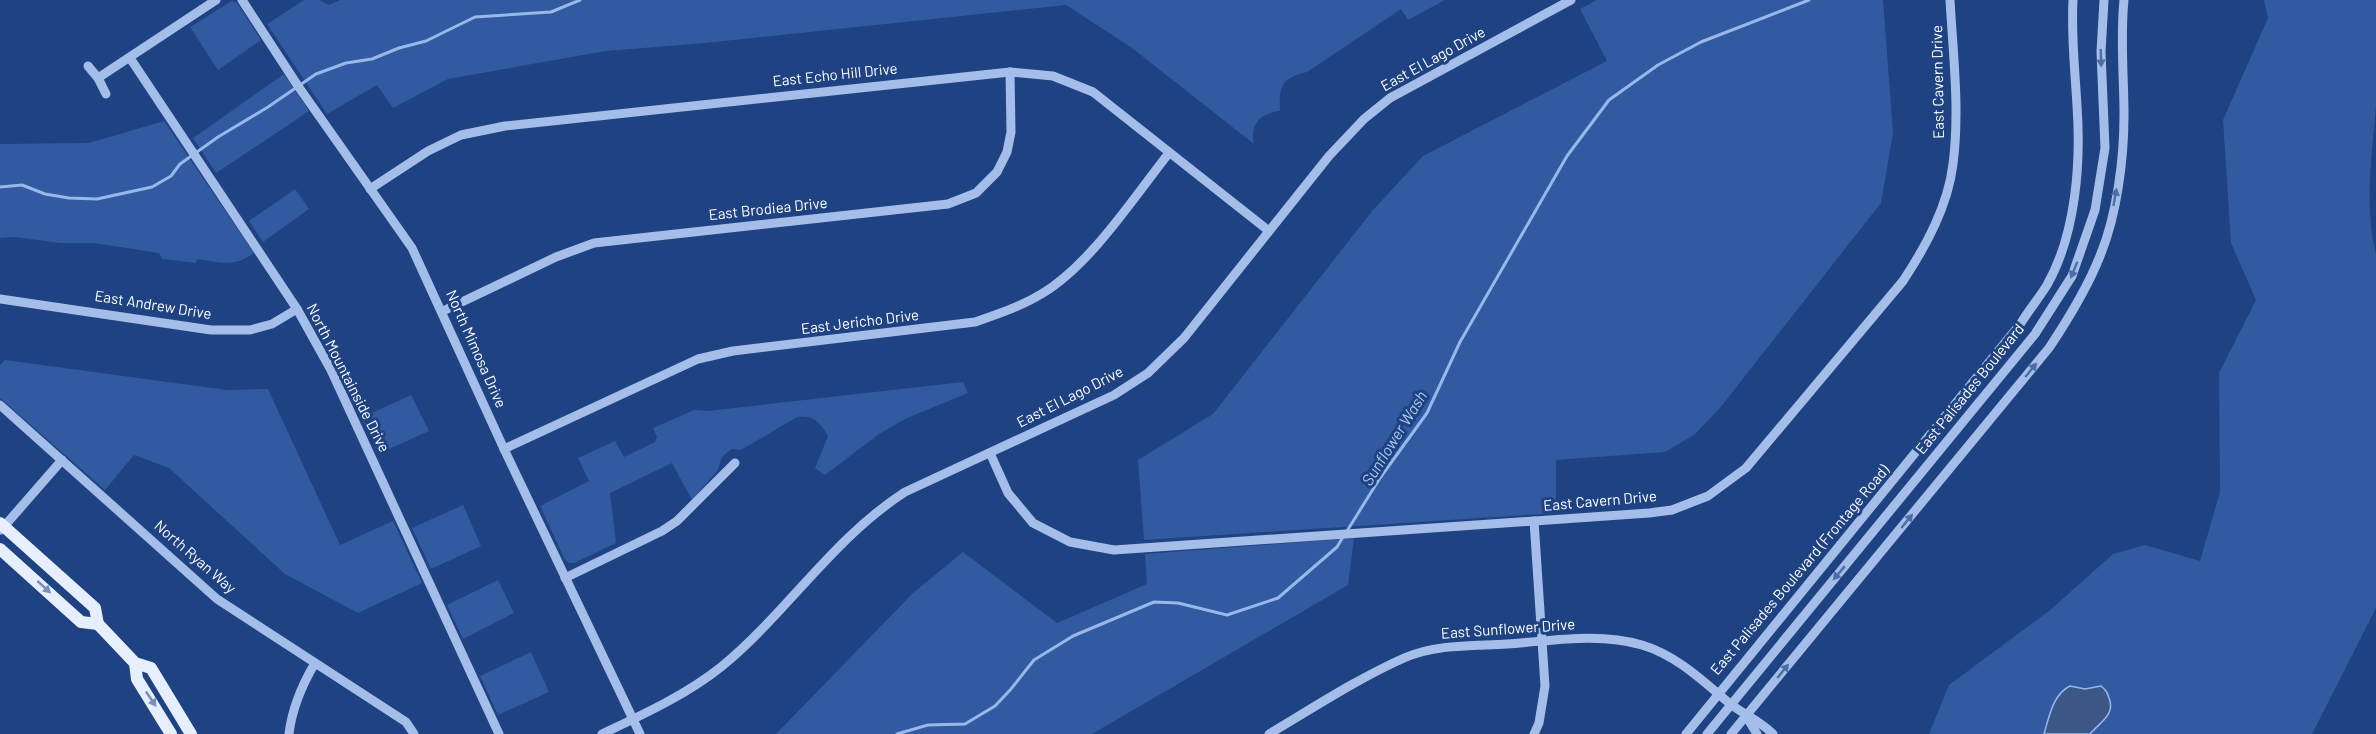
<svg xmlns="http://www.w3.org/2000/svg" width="2376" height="734" viewBox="0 0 2376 734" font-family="Barlow,sans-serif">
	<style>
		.green { fill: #325aa0 }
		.water { fill: #3c5786; stroke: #97b8eb; stroke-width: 1.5 }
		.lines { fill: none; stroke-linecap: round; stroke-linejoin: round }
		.stream { stroke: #97b8eb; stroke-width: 3 }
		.minor { stroke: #a4bee9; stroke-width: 9 }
		.major { stroke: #e7eefe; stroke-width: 12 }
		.oneway { fill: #4d6da6 }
		.oneway2 { fill: #788fba }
		.labels { text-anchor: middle; stroke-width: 6; stroke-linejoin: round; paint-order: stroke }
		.street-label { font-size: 15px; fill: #fff; stroke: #1e4282 }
		.water-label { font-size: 16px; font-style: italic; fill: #afc8f1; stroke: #1e4282 }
	</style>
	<rect width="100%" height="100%" fill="#1e4282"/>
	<g class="green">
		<path d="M304 0H319L329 5 340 0H1445L1408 20 1401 9 1307 72C1281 78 1279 86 1280 111 1262 113 1249 123 1254 144L1132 48 1066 5 705 43 606 51 448 79 393 108 377 85 327 114 267 24Z"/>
		<polygon points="1597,0 1883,0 1893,133 1881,203 1720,408 1694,435 1665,452 1556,460 1556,513 1144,540 1138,460 1213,414 1373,210 1423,156 1607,61 1580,9"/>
		<path d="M2264 0H2376C2376 35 2376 71 2376 106 2372 155 2364 206 2376 254V608L2312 734H1929L1949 685 2049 611 2113 554 2145 545 2200 561 2220 492 2219 373 2256 300 2231 243 2223 120 2268 18Z"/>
		<polygon points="232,1 237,3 261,40 218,70 190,27"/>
		<polygon points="284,74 309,111 216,173 193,138"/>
		<path d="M164 121 254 253C233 268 221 262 197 259L196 263 162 259 159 253 94 243H60L15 237 0 238V144L89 143Z"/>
		<polygon points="295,189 309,209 263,242 249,221"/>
		<polygon points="5,360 227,390 268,389 340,545 393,521 422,583 358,613 285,574 169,468 134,455 105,490 0,398 0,365"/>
		<path d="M963 382 968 393 905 419 879 434 825 475 815 468 828 436C820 422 814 415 797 417L741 450 732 449 725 454 721 459 718 470 692 500 672 463 610 493 616 543 574 563H569L565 560 540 506 589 481 578 458 615 441 624 457 655 442 657 437 653 428 694 410 708 411Z"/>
		<polygon points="411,395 429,431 378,454 361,418"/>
		<polygon points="463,505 481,546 431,569 412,528"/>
		<polygon points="1354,538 1348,585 1092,734 776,734 913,593 963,552 1057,623 1147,584 1145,554"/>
		<polygon points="498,580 514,613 463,639 447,605"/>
		<polygon points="531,652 549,692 498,715 480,676"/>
	</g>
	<path class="water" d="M2070 686 2085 689 2101 686C2106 690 2107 692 2109 698 2116 715 2099 723 2090 734H2044C2049 717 2053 694 2070 686Z"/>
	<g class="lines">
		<g class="stream">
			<polyline points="0,187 22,185 45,194 69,198 97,199 152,187 171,176 180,164 218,137 268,107 316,74 346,63 372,59 399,48 426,41 475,17 551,12 580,0"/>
			<polyline points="1347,531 1380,478 1427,413 1460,342 1567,156 1609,100 1658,65 1701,42 1809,0"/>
			<polyline points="897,734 928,725 965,724 995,706 1011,689 1034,660 1073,636 1154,602 1178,603 1227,615 1278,598 1337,547 1343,537"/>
		</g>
		<g class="minor">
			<polyline points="242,0 298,86 412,248 504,449 640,734"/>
			<polyline points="130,58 297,309 331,370 499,734"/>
			<polyline points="88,66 98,78 106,94"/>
			<polyline points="98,78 216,0"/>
			<polyline points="370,189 428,151 461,135 505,126 1010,72 1053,76 1093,92 1269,231"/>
			<polyline points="0,299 211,330 250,330 272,324 297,309"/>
			<polyline points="443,311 556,257 594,243 948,204 976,193 997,172 1007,152 1011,132 1010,72"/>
			<polyline points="0,405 217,599 406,722 414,734"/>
			<path d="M504 449 698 359 733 351 975 322C998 314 1022 306 1043 293 1091 264 1134 197 1169 153"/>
			<path d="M990 453 1008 493 1033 523 1070 542 1114 550 1649 513 1672 510 1708 496 1746 468 1903 281C1926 246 1948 206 1953 164 1960 110 1953 54 1950 0"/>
			<polyline points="1,530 62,460"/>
			<polyline points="565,578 662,531 677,521 735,463"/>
			<polyline points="1746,716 1757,734"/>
			<path d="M289 734C292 708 302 685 315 663"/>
			<path d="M602 734C642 715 686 695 721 667 787 613 832 539 905 492L1114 395 1148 373 1184 338 1329 156 1364 119 1390 98 1571 0"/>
			<path d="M1269 734C1313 708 1357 679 1404 658 1436 644 1472 646 1507 644 1551 641 1599 632 1642 645 1676 655 1703 681 1729 703 1743 714 1760 721 1773 734"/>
			<polyline points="1534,734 1539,723 1545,686 1534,521"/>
			<path d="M1686 734 2021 323C2029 310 2039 298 2047 285 2076 234 2081 163 2077 106 2075 70 2071 36 2073 0"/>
			<polyline points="1707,734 2035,334 2072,276 2095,210 2105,148 2101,52 2104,0"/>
			<path d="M1731 734 2049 348C2069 318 2087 289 2100 256 2117 215 2124 159 2124 115 2124 77 2120 38 2124 0"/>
		</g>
		<g class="major">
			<polyline points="0,523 95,608 98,624 135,663 151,668 191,734"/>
			<polyline points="0,549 81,622 98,624"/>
			<polyline points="135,663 137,679 171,734"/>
		</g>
	</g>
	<defs><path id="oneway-solid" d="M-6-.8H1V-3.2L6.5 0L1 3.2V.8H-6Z" transform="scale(1.5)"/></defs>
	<g class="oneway">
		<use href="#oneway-solid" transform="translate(2101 58) rotate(88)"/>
		<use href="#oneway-solid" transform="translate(2115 197) rotate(-80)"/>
		<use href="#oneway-solid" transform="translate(2074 270) rotate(112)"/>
		<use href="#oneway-solid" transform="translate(2031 370) rotate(-51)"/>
		<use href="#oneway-solid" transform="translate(1907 521) rotate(-51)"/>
		<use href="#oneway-solid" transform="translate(1839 573) rotate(130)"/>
		<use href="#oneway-solid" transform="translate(1783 671) rotate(-51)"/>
	</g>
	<g class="oneway2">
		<use href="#oneway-solid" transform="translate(44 587) rotate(42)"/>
		<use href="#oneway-solid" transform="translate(151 699) rotate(56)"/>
	</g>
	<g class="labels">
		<g class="street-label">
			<text transform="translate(1433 59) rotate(-29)" y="5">East El Lago Drive</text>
			<text transform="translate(835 75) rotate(-6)" y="5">East Echo Hill Drive</text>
			<text transform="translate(1938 82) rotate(-91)" y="5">East Cavern Drive</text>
			<text transform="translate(768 209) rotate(-6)" y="5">East Brodiea Drive</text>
			<text transform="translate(153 305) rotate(9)" y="5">East Andrew Drive</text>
			<text transform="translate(860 322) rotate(-7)" y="5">East Jericho Drive</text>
			<text transform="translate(476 349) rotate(66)" y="5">North Mimosa Drive</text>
			<text transform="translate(348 378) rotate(63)" y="5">North Mountainside Drive</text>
			<text transform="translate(1970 389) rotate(-51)" y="5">East Palisades Boulevard</text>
			<text transform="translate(1070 397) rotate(-27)" y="5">East El Lago Drive</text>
			<text transform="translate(1600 501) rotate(-5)" y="5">East Cavern Drive</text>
			<text transform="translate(195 557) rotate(41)" y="5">North Ryan Way</text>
			<text transform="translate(1800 570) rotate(-50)" y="5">East Palisades Boulevard (Frontage Road)</text>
			<text transform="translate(1508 629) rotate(-4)" y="5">East Sunflower Drive</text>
		</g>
		<g class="water-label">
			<text transform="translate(1394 438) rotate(-58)" y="6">Sunflower Wash</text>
		</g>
	</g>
</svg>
